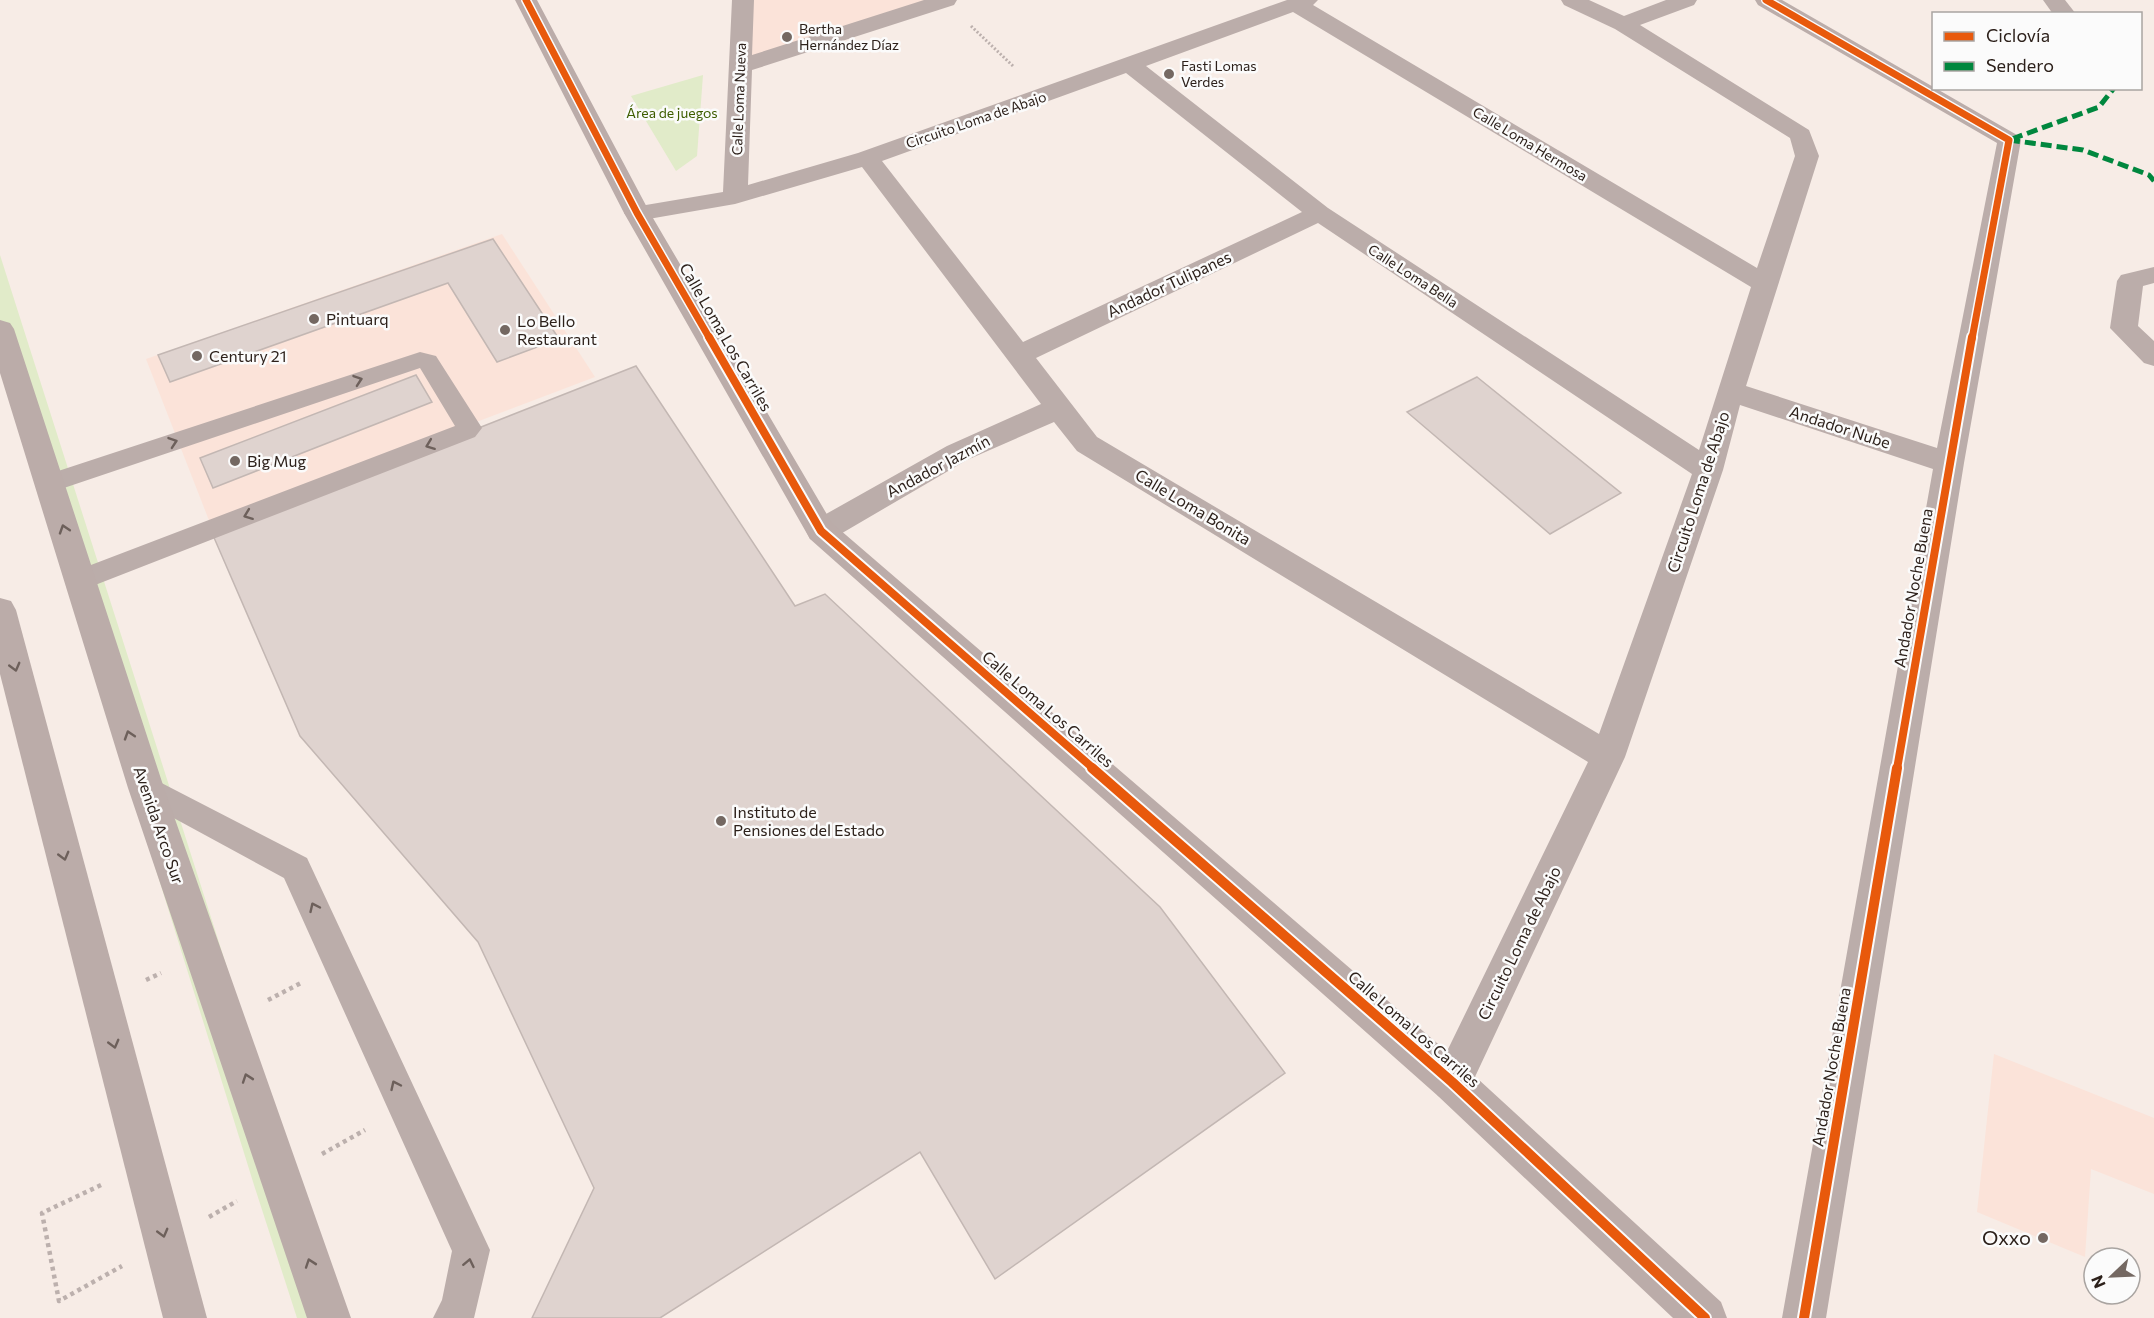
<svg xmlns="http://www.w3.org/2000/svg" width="2154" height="1318" viewBox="0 0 2154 1318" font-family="Commissioner,sans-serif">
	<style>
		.built { fill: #fbe3d9 }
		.green { fill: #e1ebc9 }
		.building { fill: #dfd3cf; stroke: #c3b7b3; stroke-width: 1.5 }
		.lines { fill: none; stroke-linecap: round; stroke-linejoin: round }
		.path-far1 { stroke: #bcb0ad; stroke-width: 3; stroke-dasharray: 2 2; stroke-linecap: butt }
		.path { stroke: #bcb0ad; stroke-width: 4.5; stroke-dasharray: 4 4; stroke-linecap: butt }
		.lane { fill: #bbadaa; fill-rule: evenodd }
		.street { fill: #bbadaa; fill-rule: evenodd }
		.secondary { fill: #bbaca9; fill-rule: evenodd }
		.quiet { stroke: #00873e; stroke-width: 5; stroke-dasharray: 11 5; stroke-linecap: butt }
		.cycleway-far2-casing { stroke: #fbfbfb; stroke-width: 10 }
		.cycleway-far1-casing { stroke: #fbfbfb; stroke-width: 12 }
		.cycleway-casing { stroke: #fbfbfb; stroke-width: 14 }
		.cycleway-far2 { stroke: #e8590c; stroke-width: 7 }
		.cycleway-far1 { stroke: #e8590c; stroke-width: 8 }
		.cycleway { stroke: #e8590c; stroke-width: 10 }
		.oneway { stroke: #6d605b }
		.poi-dot { fill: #746862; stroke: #fbfbfb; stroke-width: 2 }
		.labels { text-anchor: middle; stroke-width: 5; stroke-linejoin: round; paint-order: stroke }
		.far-poi-label { font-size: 14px; fill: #2d211b; stroke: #fbfbfb; text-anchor: start }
		.far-street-label { font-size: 14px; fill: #2d211b; stroke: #fbfbfb }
		.far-park-label { font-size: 14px; fill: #3e5d00; stroke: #fbfbfb }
		.street-label { font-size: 16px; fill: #2d211b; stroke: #fbfbfb }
		.poi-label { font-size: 16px; fill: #2d211b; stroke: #fbfbfb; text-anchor: start }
		.near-poi-label { font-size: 20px; fill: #2d211b; stroke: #fbfbfb; text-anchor: end }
	</style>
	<rect width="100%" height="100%" fill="#f7ece6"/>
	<g class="built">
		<polygon points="743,0 946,0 741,66"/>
		<polygon points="502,234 595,377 210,523 146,359"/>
		<polygon points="1994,1054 2154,1118 2154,1194 2091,1169 2085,1257 1977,1212"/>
	</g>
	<g class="green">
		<polygon points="703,75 697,156 676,171 631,96"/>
		<polygon points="0,255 288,1159 345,1318 297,1318 254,1185 0,368"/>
	</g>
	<g class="building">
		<polygon points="493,239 559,339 497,362 448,283 170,382 158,355"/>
		<polygon points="636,366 795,606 825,594 1160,907 1285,1073 995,1279 920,1152 660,1318 532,1318 594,1188 478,942 300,736 212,533"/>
		<polygon points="416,375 432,402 213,488 200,458"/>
		<polygon points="1477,377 1621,493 1550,534 1407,412"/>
	</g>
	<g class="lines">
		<polyline class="path-far1" points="971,26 1013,66"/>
		<g class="path">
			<polyline points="146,980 161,973"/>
			<polyline points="268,1000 301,983"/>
			<polyline points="322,1154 365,1130"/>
			<polyline points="101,1185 42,1213 59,1301 122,1266"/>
			<polyline points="209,1217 237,1201"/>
		</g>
		<g class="lane">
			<polygon points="420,352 436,356 482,428 475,437 90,587 80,590 70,587 66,580 70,573 455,426 420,368 49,493 40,491 36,484 40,477"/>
			<polygon points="146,775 307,858 490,1250 474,1318 433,1318 442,1300 452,1251 284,878 135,797 131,788 135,779"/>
		</g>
		<g class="street">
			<path d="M732 0H754L752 55 924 0H957L954 5 752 70 748 185 858 153 1287 0H1318L1313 5 1757 268 1795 156 1790 138 1615 29 1564 5 1561 0H1589L1624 16 1666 0H1697L1694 5 1640 25 1809 130 1819 156 1746 386 1937 448 1997 143 1758 5 1755 0H1782L2017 135 2021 140 1964 463 1826 1318H1782L1933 469 1740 405 1723 470 1625 757 1466 1096 1452 1101 1438 1096 1432 1082 1588 762 1077 451 1054 422 967 460 832 539 821 542 810 539 806 531 810 523 947 446 1041 404 862 167 735 204 637 221 628 218 624 213 628 208 723 192ZM1293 12 1751 287 1699 450 1328 208 1146 66ZM1126 73 1302 212 1023 342 882 161ZM1318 223 1692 474 1599 734 1097 437 1036 358Z"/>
			<polygon points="2043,0 2065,0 2076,14 2053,14"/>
			<polygon points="2154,267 2154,283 2143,286 2138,326 2154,341 2154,366 2144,363 2110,328 2117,281 2121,275"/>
		</g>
		<g class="secondary">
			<polygon points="515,0 537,0 650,213 832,523 1466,1068 1721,1302 1727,1318 1673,1318 1438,1096 810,539 624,213"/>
			<polygon points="0,320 10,323 14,329 164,788 351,1318 307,1318 128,788 0,373"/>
			<polygon points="0,598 11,601 16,610 207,1318 163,1318 0,674"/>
		</g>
		<g class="quiet">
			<polyline points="2012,139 2099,107 2114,88"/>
			<polyline points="2009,140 2083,150 2149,175 2154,181"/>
		</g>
		<defs>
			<g id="cycleway-far2">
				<polyline points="526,0 637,213 710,339"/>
				<polyline points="1766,0 2009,140 1972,339"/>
			</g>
			<g id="cycleway-far1">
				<polyline points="709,337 821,531 1094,769"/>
				<polyline points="1897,769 1972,337"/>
			</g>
			<g id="cycleway">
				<polyline points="1092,768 1452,1082 1705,1318"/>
				<polyline points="1804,1318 1897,768"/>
			</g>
		</defs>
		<use href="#cycleway-far2" class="cycleway-far2-casing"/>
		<use href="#cycleway-far1" class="cycleway-far1-casing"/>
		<use href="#cycleway" class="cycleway-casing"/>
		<use href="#cycleway-far2" class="cycleway-far2"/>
		<use href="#cycleway-far1" class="cycleway-far1"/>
		<use href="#cycleway" class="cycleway"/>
	</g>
	<defs><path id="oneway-chevron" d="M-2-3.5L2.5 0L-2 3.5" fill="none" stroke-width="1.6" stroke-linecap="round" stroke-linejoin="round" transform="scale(1.5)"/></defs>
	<g class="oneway">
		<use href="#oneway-chevron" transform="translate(358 380) rotate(-19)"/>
		<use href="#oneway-chevron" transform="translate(173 442) rotate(-19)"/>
		<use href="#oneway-chevron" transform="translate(430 445) rotate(159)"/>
		<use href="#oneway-chevron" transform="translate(248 515) rotate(159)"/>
		<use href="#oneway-chevron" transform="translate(64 529) rotate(-108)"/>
		<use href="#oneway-chevron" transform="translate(15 667) rotate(75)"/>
		<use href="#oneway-chevron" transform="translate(129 735) rotate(-108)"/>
		<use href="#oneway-chevron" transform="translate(64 856) rotate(75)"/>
		<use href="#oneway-chevron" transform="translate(314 907) rotate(-115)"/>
		<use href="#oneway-chevron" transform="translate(114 1044) rotate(75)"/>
		<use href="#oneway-chevron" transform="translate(247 1078) rotate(-109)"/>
		<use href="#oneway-chevron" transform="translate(395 1085) rotate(-115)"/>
		<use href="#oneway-chevron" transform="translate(163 1233) rotate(75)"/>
		<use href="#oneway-chevron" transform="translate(310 1263) rotate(-109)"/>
		<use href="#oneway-chevron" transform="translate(469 1263) rotate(-78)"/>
	</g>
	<g class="poi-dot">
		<circle cx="787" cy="37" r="6"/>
		<circle cx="1169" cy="74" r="6"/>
		<circle cx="314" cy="319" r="6"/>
		<circle cx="505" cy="330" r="6"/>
		<circle cx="197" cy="356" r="6"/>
		<circle cx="235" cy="461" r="6"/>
		<circle cx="721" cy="821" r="6"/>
		<circle cx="2043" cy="1238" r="6"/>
	</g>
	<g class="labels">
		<g class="far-poi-label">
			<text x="799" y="34">Bertha<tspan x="799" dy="16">Hernández Díaz</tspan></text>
			<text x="1181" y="71">Fasti Lomas<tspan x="1181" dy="16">Verdes</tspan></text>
		</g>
		<g class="far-street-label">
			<text transform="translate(739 99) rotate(-88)" y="5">Calle Loma Nueva</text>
			<text transform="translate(976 120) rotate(-19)" y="5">Circuito Loma de Abajo</text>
			<text transform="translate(1530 144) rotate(31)" y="5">Calle Loma Hermosa</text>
			<text transform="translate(1413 276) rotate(33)" y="5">Calle Loma Bella</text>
		</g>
		<g class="far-park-label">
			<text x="672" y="118">Área de juegos</text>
		</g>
		<g class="street-label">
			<text transform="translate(1169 284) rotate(-25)" y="6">Andador Tulipanes</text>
			<text transform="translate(726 337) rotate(60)" y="6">Calle Loma Los Carriles</text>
			<text transform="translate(1840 427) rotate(18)" y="6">Andador Nube</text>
			<text transform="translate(938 466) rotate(-28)" y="6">Andador Jazmín</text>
			<text transform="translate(1698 492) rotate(-72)" y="6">Circuito Loma de Abajo</text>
			<text transform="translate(1193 507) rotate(31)" y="6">Calle Loma Bonita</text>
			<text transform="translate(1913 588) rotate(-80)" y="6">Andador Noche Buena</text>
			<text transform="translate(1048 709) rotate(41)" y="6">Calle Loma Los Carriles</text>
			<text transform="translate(159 825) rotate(71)" y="6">Avenida Arco Sur</text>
			<text transform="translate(1519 943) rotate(-64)" y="6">Circuito Loma de Abajo</text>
			<text transform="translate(1414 1029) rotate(41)" y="6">Calle Loma Los Carriles</text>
			<text transform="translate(1831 1067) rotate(-80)" y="6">Andador Noche Buena</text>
		</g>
		<g class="poi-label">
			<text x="326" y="325">Pintuarq</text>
			<text x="517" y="327">Lo Bello<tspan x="517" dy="18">Restaurant</tspan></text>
			<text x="209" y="362">Century 21</text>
			<text x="247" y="467">Big Mug</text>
			<text x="733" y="818">Instituto de<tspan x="733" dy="18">Pensiones del Estado</tspan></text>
		</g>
		<g class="near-poi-label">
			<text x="2031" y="1245">Oxxo</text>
		</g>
	</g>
	<rect x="1932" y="12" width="210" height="78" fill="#fbfbfb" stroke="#a9a4a1" stroke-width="1.5"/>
	<rect x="1944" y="32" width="30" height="9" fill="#e8590c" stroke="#a9a4a1" stroke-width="1.5"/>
	<text x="1986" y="42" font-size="18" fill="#2d211b">Ciclovía</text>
	<rect x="1944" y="62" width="30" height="9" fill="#00873e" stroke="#a9a4a1" stroke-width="1.5"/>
	<text x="1986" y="72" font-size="18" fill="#2d211b">Sendero</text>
	<g transform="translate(2112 1276) rotate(247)"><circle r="28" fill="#fbfbfb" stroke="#a9a4a1" stroke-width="1.5"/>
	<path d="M0-4.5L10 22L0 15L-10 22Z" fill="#746862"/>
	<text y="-9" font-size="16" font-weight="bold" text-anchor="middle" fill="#2d211b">N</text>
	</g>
</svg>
